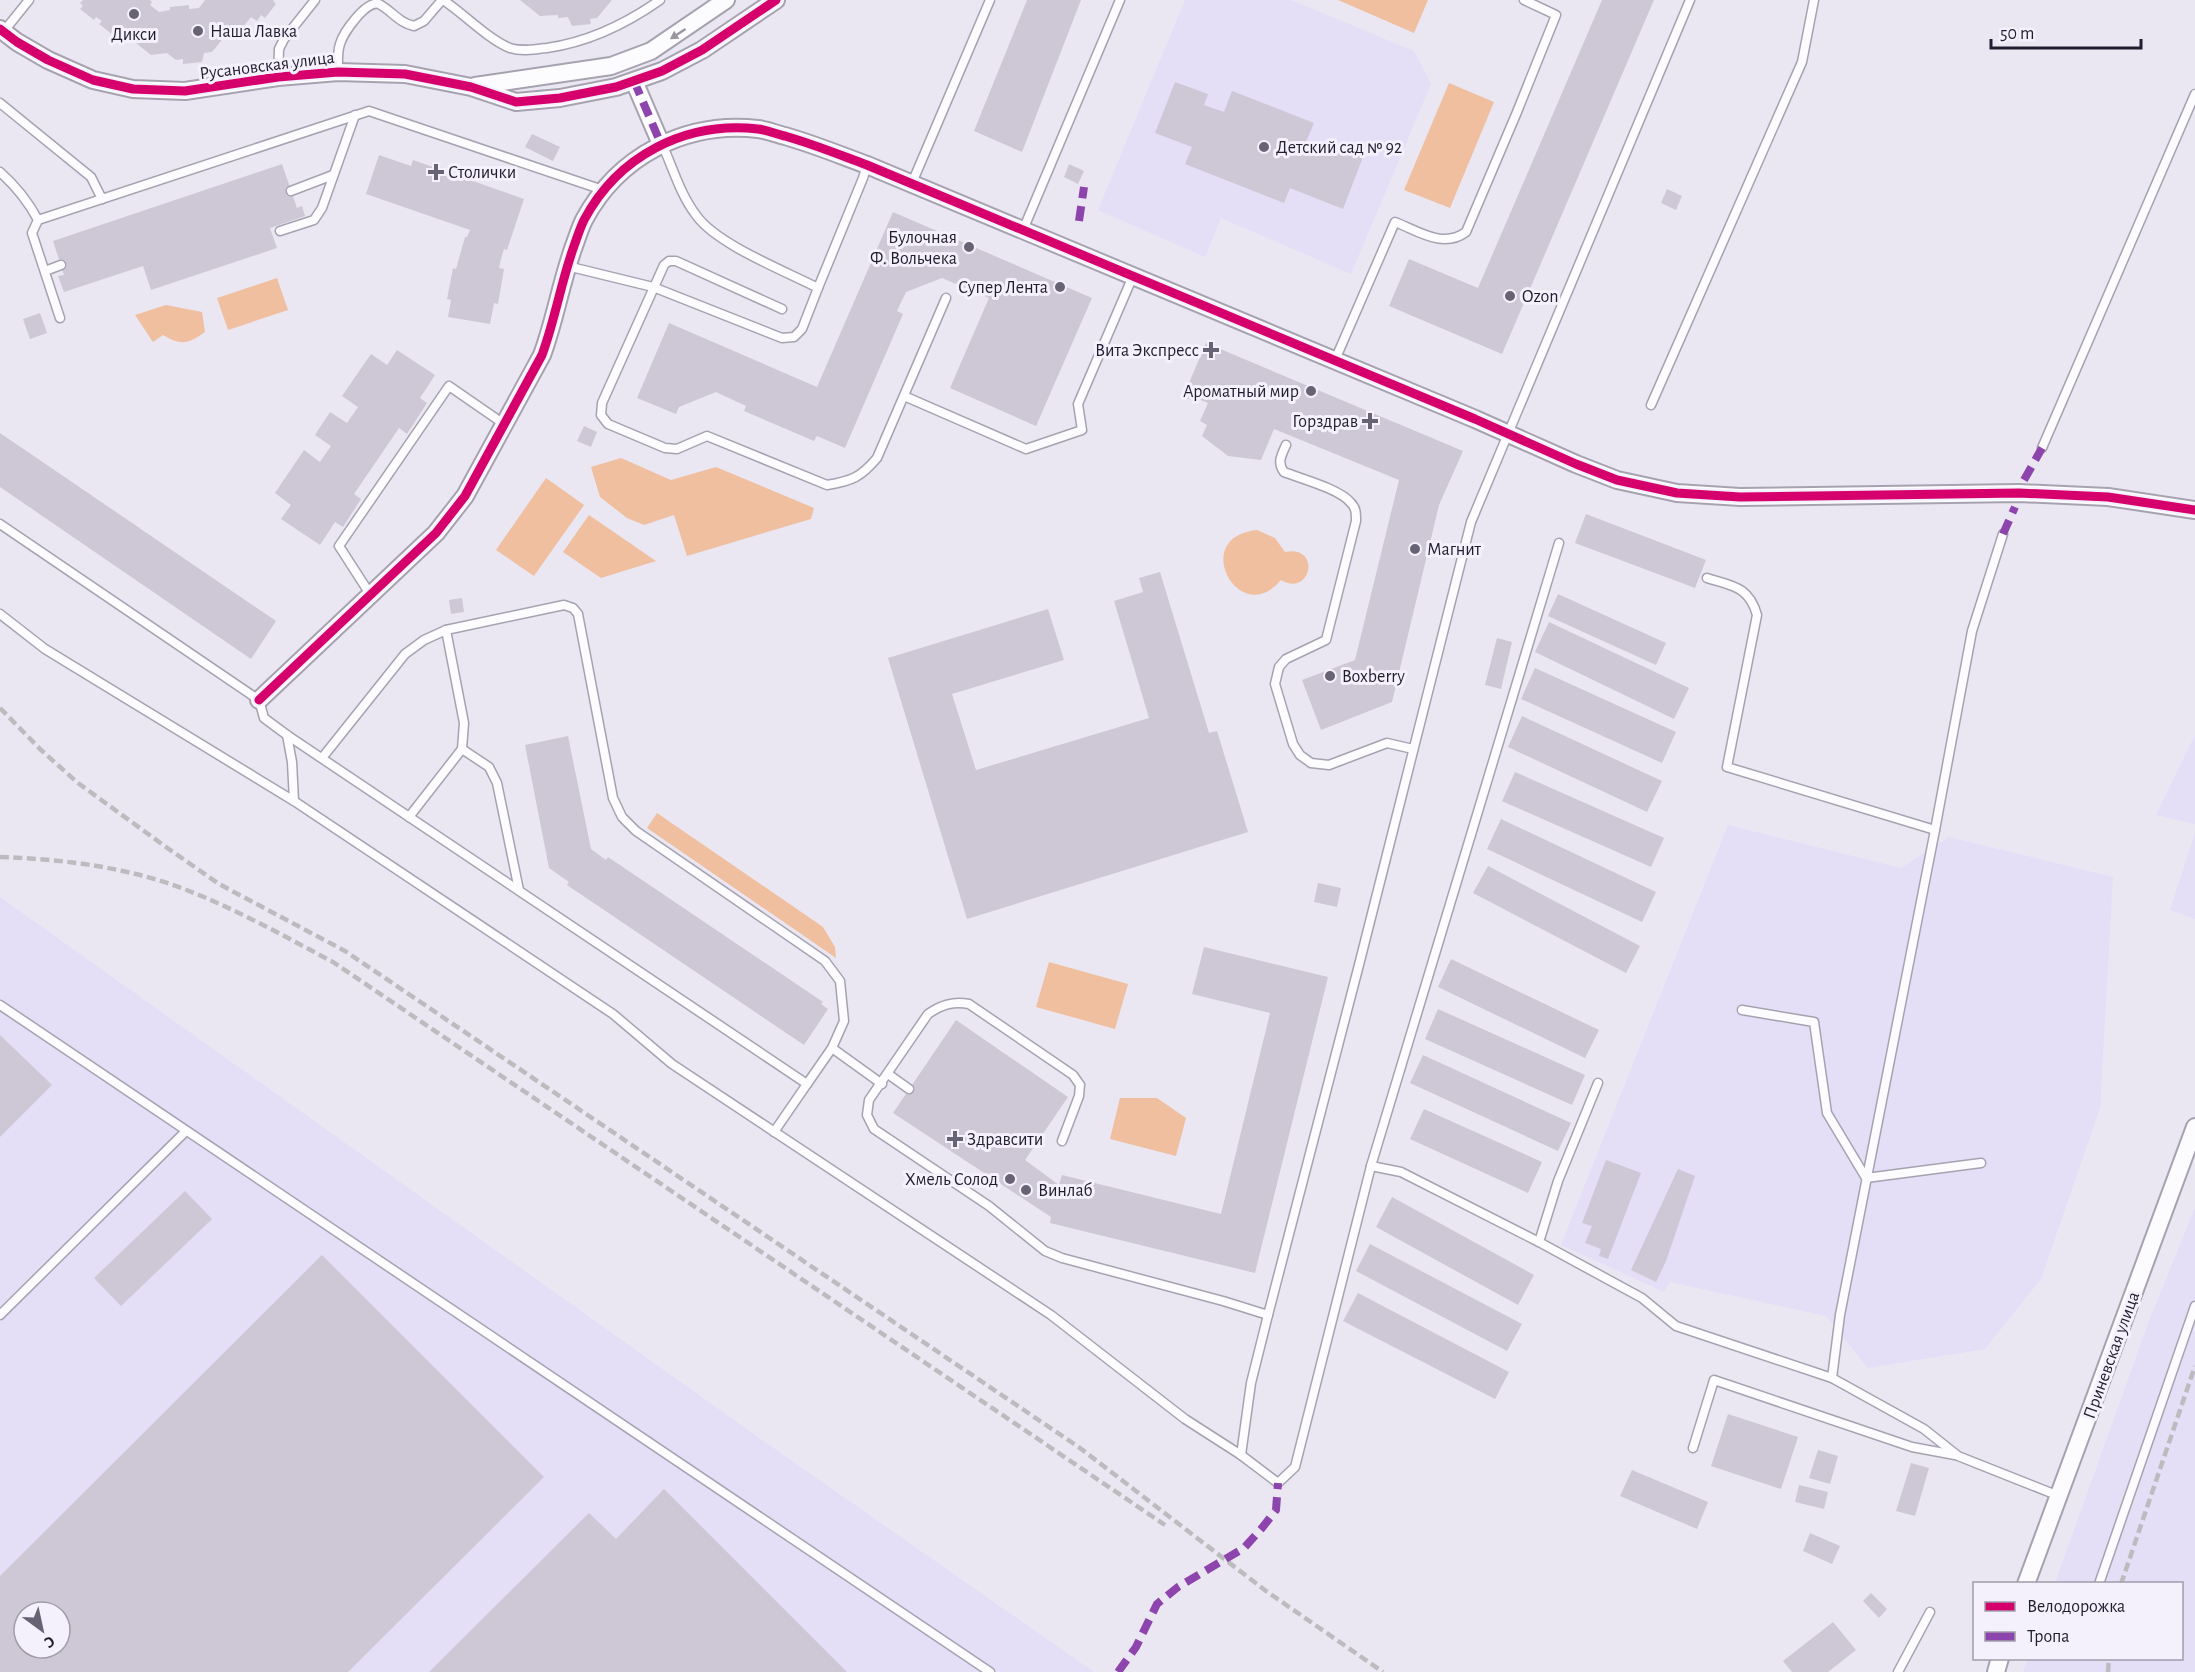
<svg xmlns="http://www.w3.org/2000/svg" width="2195" height="1672" viewBox="0 0 2195 1672" font-family="'Alegreya Sans',sans-serif">
	<style>
		.built { fill: #e4def7; fill-rule: evenodd }
		.green { fill: #efbfa0 }
		.building { fill: #cec7d5; fill-rule: evenodd }
		.lines { fill: none; stroke-linecap: round; stroke-linejoin: round }
		.service-casing { stroke: #a6a2b0; stroke-width: 11 }
		.minor-casing { stroke: #a6a2b0; stroke-width: 20 }
		.service { stroke: #fcfbfd; stroke-width: 8 }
		.minor { stroke: #fcfbfd; stroke-width: 16 }
		.rail { stroke: #bcbcbf; stroke-width: 4.5; stroke-dasharray: 9 4.5; stroke-linecap: butt }
		.quiet { stroke: #8e44ad; stroke-width: 8; stroke-dasharray: 15 8; stroke-linecap: butt }
		.cycleway-casing { stroke: #f4f1fc; stroke-width: 13 }
		.cycleway { stroke: #d6006c; stroke-width: 9 }
		.oneway { fill: #9a97a0 }
		.poi-dot { fill: #686374; stroke: #f4f1fc; stroke-width: 2 }
		.labels { text-anchor: middle; stroke-width: 6; stroke-linejoin: round; paint-order: stroke }
		.poi-label { font-size: 18px; fill: #221c2f; stroke: #f4f1fc; text-anchor: start }
		.street-label { font-size: 18px; fill: #221c2f; stroke: #f4f1fc }
	</style>
	<rect width="100%" height="100%" fill="#eae7f3"/>
	<g class="built">
		<polygon points="1185,0 1291,0 1414,51 1431,84 1351,274 1221,218 1205,257 1098,210"/>
		<polygon points="2195,735 2195,824 2156,815"/>
		<polygon points="1728,825 1901,868 1949,837 2113,877 2100,1108 2041,1279 1985,1349 1868,1368 1826,1316 1670,1282 1664,1292 1561,1245"/>
		<polygon points="2195,833 2195,919 2170,910"/>
		<path d="M0 897 762 1440 1094 1672H0ZM24 1612H60V1648H24Z"/>
		<polygon points="2195,1208 2195,1672 2023,1672 2028,1659 2182,1658 2182,1584 2055,1583 2149,1321"/>
	</g>
	<g class="green">
		<polygon points="1338,0 1428,0 1414,33"/>
		<polygon points="1449,83 1494,102 1450,208 1404,190"/>
		<polygon points="277,278 288,310 228,330 217,298"/>
		<path d="M166 305 202 312 205 332C188 344 182 346 163 335L153 342 135 315Z"/>
		<polygon points="621,458 671,480 716,467 814,508 811,519 687,556 674,515 644,525 627,518 600,497 591,467"/>
		<polygon points="546,478 584,505 534,576 496,550"/>
		<polygon points="589,515 656,561 601,578 563,552"/>
		<path d="M1257 530 1275 538 1285 552C1322 545 1311 598 1281 580 1240 630 1188 537 1257 530Z"/>
		<polygon points="657,813 823,927 835,947 836,958 647,828"/>
		<polygon points="1049,962 1128,984 1115,1029 1036,1007"/>
		<polygon points="1120,1098 1157,1098 1186,1118 1176,1156 1110,1139"/>
	</g>
	<g class="building">
		<polygon points="83,0 150,0 152,2 150,5 159,12 170,10 170,7 189,5 189,9 199,8 205,0 274,0 273,1 276,4 265,18 261,15 257,21 251,17 240,31 233,26 212,52 204,53 202,62 183,64 183,59 176,60 167,53 151,55 121,31 118,34 115,32 113,35 99,24 102,21 96,17 94,20 80,9 83,6 80,3"/>
		<polygon points="520,0 612,0 597,18 590,19 591,24 572,26 568,17 558,18 558,15 540,16"/>
		<polygon points="1027,0 1081,0 1022,152 974,131"/>
		<polygon points="1602,0 1654,0 1502,354 1389,306 1409,259 1478,288"/>
		<polygon points="1175,82 1208,94 1204,105 1224,112 1232,91 1314,123 1305,144 1327,153 1330,144 1363,157 1343,209 1290,188 1284,203 1185,164 1192,147 1155,133"/>
		<polygon points="532,134 560,147 553,161 525,147"/>
		<polygon points="379,155 411,166 413,160 524,199 507,250 504,249 501,259 499,268 504,269 498,304 494,303 490,324 448,317 451,300 447,299 453,268 456,269 465,237 467,237 470,230 366,194"/>
		<polygon points="282,164 297,208 302,206 305,216 270,228 277,248 151,290 143,266 64,292 58,276 64,275 53,241"/>
		<polygon points="1069,164 1084,171 1078,184 1064,177"/>
		<polygon points="1667,189 1682,196 1676,210 1661,203"/>
		<polygon points="893,212 1092,298 1036,426 950,388 989,298 942,278 906,292 897,311 903,314 845,448 817,436 814,441 744,411 746,406 716,392 679,407 676,414 637,398 669,323 817,387"/>
		<polygon points="40,313 47,333 30,339 23,319"/>
		<polygon points="1206,343 1463,451 1439,505 1392,702 1321,730 1302,680 1355,660 1399,480 1274,429 1261,460 1228,456 1202,436 1207,425 1200,421 1208,403 1198,399 1197,402 1183,397"/>
		<polygon points="397,350 435,375 420,398 427,403 407,434 399,428 354,494 361,499 343,527 335,522 320,545 281,519 291,505 275,493 304,450 320,462 331,446 315,435 330,412 347,423 358,407 342,396 371,354 387,365"/>
		<polygon points="584,426 597,432 591,447 577,441"/>
		<polygon points="0,433 276,621 251,659 0,487"/>
		<polygon points="1586,514 1706,560 1695,588 1575,543"/>
		<polygon points="1160,572 1209,733 1217,731 1248,832 967,919 888,658 1048,609 1064,660 952,694 976,770 1149,718 1114,601 1143,592 1139,578"/>
		<polygon points="1558,594 1666,643 1656,665 1548,616"/>
		<polygon points="462,598 464,612 451,614 449,600"/>
		<polygon points="1549,622 1689,688 1674,719 1535,652"/>
		<polygon points="1497,638 1512,642 1501,689 1485,685"/>
		<polygon points="1535,668 1676,732 1662,763 1521,699"/>
		<polygon points="1522,716 1662,781 1647,812 1508,747"/>
		<polygon points="568,736 591,849 606,860 608,857 823,1002 821,1004 828,1009 804,1045 567,885 569,882 549,868 525,745"/>
		<polygon points="1515,772 1664,838 1651,867 1502,801"/>
		<polygon points="1501,819 1656,892 1642,922 1487,849"/>
		<polygon points="1488,866 1640,946 1626,973 1473,893"/>
		<polygon points="1318,883 1341,888 1337,907 1314,902"/>
		<polygon points="1204,947 1328,977 1255,1273 1050,1223 1051,1217 893,1113 956,1020 1068,1097 1025,1160 1059,1185 1062,1175 1221,1214 1270,1013 1192,994"/>
		<polygon points="1451,959 1599,1030 1585,1058 1438,987"/>
		<polygon points="1438,1009 1585,1075 1572,1105 1425,1039"/>
		<polygon points="0,1035 52,1085 0,1137"/>
		<polygon points="1423,1055 1571,1123 1558,1151 1410,1083"/>
		<polygon points="1424,1109 1542,1162 1528,1193 1410,1139"/>
		<polygon points="1606,1160 1641,1173 1608,1259 1599,1256 1601,1249 1585,1243 1592,1226 1582,1223"/>
		<polygon points="1678,1169 1695,1176 1666,1261 1656,1282 1631,1270"/>
		<polygon points="185,1191 212,1219 121,1306 94,1278"/>
		<polygon points="1392,1197 1534,1275 1518,1305 1376,1227"/>
		<polygon points="1370,1244 1522,1324 1507,1351 1356,1271"/>
		<path d="M322 1255 544 1477 348 1672H0V1576ZM24 1612H60V1648H24Z"/>
		<polygon points="1358,1293 1509,1372 1495,1399 1343,1321"/>
		<polygon points="1728,1414 1798,1437 1781,1489 1711,1466"/>
		<polygon points="1818,1450 1838,1456 1830,1484 1809,1478"/>
		<polygon points="1911,1463 1929,1468 1915,1516 1896,1511"/>
		<polygon points="1632,1470 1708,1502 1697,1529 1620,1496"/>
		<polygon points="1799,1485 1828,1492 1824,1509 1795,1502"/>
		<polygon points="664,1489 847,1672 429,1672 589,1513 616,1539"/>
		<polygon points="1810,1533 1840,1546 1832,1564 1803,1551"/>
		<polygon points="1871,1593 1887,1609 1879,1618 1863,1601"/>
		<polygon points="1833,1622 1856,1650 1828,1672 1792,1672 1783,1661"/>
	</g>
	<g class="lines">
		<defs>
			<g id="service">
				<path d="M443 0C463 13 489 40 510 48 523 52 534 49 547 48 589 42 626 24 660 0"/>
				<polyline points="4,31 29,0"/>
				<path d="M338 72C338 63 337 53 340 44 343 33 366 0 379 4 392 11 399 23 414 26L424 21 442 0"/>
				<polyline points="278,77 279,49 284,39 315,0"/>
				<polyline points="0,103 91,177 102,199"/>
				<path d="M662 144C673 168 680 194 696 215 716 244 785 271 818 288L863 178 867 165"/>
				<path d="M0 172C17 187 28 201 38 220"/>
				<polyline points="912,183 990,0"/>
				<polyline points="291,191 333,175"/>
				<polyline points="1023,230 1120,0"/>
				<polyline points="280,231 314,220 322,208 355,115"/>
				<polyline points="567,266 653,287 782,338 794,337 802,329 818,288"/>
				<polyline points="45,271 61,265"/>
				<path d="M782 309 676 261H669L664 265 602 403 601 415 608 424 665 448 677 449 707 436 827 485C852 481 861 477 877 458L946 298"/>
				<polyline points="60,318 32,233 38,220 369,111 603,190"/>
				<path d="M1335 360 1395 222C1418 231 1443 249 1466 232L1517 112 1556 15 1524 0"/>
				<polyline points="904,396 1026,449 1082,430 1078,404 1133,276"/>
				<polyline points="1651,405 1802,62 1814,0"/>
				<path d="M1286 445C1281 456 1277 463 1284 472 1302 479 1340 489 1351 503 1356 508 1356 513 1356 521L1326 640 1286 659 1279 667 1275 684 1293 744 1300 755 1311 763 1329 765 1387 743 1413 749"/>
				<polyline points="2042,448 2195,94"/>
				<polyline points="0,524 259,700 264,718 287,735 807,1084 832,1048 882,1084"/>
				<path d="M1707 578C1732 586 1749 586 1757 615L1727 767 1935 830"/>
				<polyline points="370,594 339,546 449,386 504,424"/>
				<polyline points="0,614 45,649 294,801 613,1014 672,1064 1051,1315 1185,1419 1241,1455 1278,1483 1295,1467 1371,1166 1559,543"/>
				<polyline points="287,735 292,762 294,801"/>
				<polyline points="462,749 489,767 497,783 519,890"/>
				<polyline points="322,758 405,654 424,640 446,630 564,605 573,608 578,614 613,798 622,817 636,831 825,961 840,981 844,1021 832,1048"/>
				<polyline points="409,817 462,749 464,723 446,630"/>
				<polyline points="0,1005 990,1672"/>
				<polyline points="1742,1010 1814,1022 1827,1113 1866,1178 1981,1163"/>
				<polyline points="888,1074 909,1089"/>
				<polyline points="774,1132 807,1084"/>
				<path d="M1062 1141 1079 1096 1080 1085 1073 1075 969 1004C953 1001 941 1005 928 1014L869 1100 867 1115 874 1129 989 1206 1045 1251 1062 1258 1223 1301 1268 1315"/>
				<polyline points="1371,1166 1401,1172 1539,1242 1642,1298 1676,1326 1832,1378 1924,1429 1958,1456 2059,1496"/>
				<polyline points="1539,1242 1558,1181 1598,1083"/>
				<polyline points="0,1315 186,1131"/>
				<polyline points="1832,1378 1840,1315 1935,830 1972,631 2003,534"/>
				<polyline points="1693,1448 1714,1380 1912,1447 1955,1455"/>
				<polyline points="1241,1455 1251,1383 1268,1315 1360,961 1471,522 1690,0"/>
				<polyline points="2099,1584 2195,1306"/>
				<polyline points="1898,1672 1930,1612"/>
			</g>
			<g id="minor">
				<polyline points="0,29 17,42 48,60 93,80 133,89 185,91 278,77 338,72 405,74 471,87 516,102 560,98 616,87 662,71 702,50 776,0"/>
				<polyline points="634,81 661,144"/>
				<polyline points="475,86 611,66 651,51 726,0"/>
				<path d="M259 700 436 533 465 496 542 355C555 320 561 282 574 246 577 238 580 228 584 220 618 156 685 121 758 129 767 130 776 134 785 136 813 144 840 155 867 165L1475 419 1576 464 1617 480 1677 493 1740 497 2019 493 2108 497 2195 510"/>
				<polyline points="2026,1584 2195,1127"/>
				<polyline points="1996,1672 2000,1658"/>
			</g>
		</defs>
		<use href="#service" class="service-casing"/>
		<use href="#minor" class="minor-casing"/>
		<use href="#service" class="service"/>
		<use href="#minor" class="minor"/>
		<g class="rail">
			<polyline points="0,708 40,749 78,783 166,847 219,884 345,951 1080,1448 1266,1591 1383,1672"/>
			<path d="M0 857C61 859 127 867 184 889 236 909 284 936 333 962L1165 1525"/>
			<polyline points="2121,1584 2195,1366"/>
			<polyline points="2108,1672 2109,1658"/>
		</g>
		<g class="quiet">
			<polyline points="634,81 661,144"/>
			<polyline points="1079,221 1084,187"/>
			<polyline points="2024,480 2042,448"/>
			<polyline points="2003,534 2015,507"/>
			<polyline points="1118,1672 1136,1647 1157,1604 1178,1587 1244,1548 1262,1528 1276,1510 1278,1483"/>
		</g>
		<defs>
			<g id="cycleway">
				<polyline points="0,29 17,42 48,60 93,80 133,89 185,91 278,77 338,72 405,74 471,87 516,102 560,98 616,87 662,71 702,50 776,0"/>
				<path d="M259 700 436 533 465 496 542 355C555 320 561 282 574 246 577 238 580 228 584 220 618 156 685 121 758 129 767 130 776 134 785 136 813 144 840 155 867 165L1475 419 1576 464 1617 480 1677 493 1740 497 2019 493 2108 497 2195 510"/>
			</g>
		</defs>
		<use href="#cycleway" class="cycleway-casing"/>
		<use href="#cycleway" class="cycleway"/>
	</g>
	<defs><path id="oneway-solid" d="M-6-.8H1V-3.2L6.5 0L1 3.2V.8H-6Z" transform="scale(1.5)"/></defs>
	<use class="oneway" href="#oneway-solid" transform="translate(678 34) rotate(147)"/>
	<g class="poi-dot">
		<circle cx="134" cy="14" r="6"/>
		<circle cx="198" cy="31" r="6"/>
		<circle cx="1264" cy="147" r="6"/>
		<path d="M433 163h6v6h6v6h-6v6h-6v-6h-6v-6h6z"/>
		<circle cx="969" cy="247" r="6"/>
		<circle cx="1060" cy="287" r="6"/>
		<circle cx="1510" cy="296" r="6"/>
		<path d="M1208 341h6v6h6v6h-6v6h-6v-6h-6v-6h6z"/>
		<circle cx="1311" cy="391" r="6"/>
		<path d="M1367 412h6v6h6v6h-6v6h-6v-6h-6v-6h6z"/>
		<circle cx="1415" cy="549" r="6"/>
		<circle cx="1330" cy="676" r="6"/>
		<path d="M952 1130h6v6h6v6h-6v6h-6v-6h-6v-6h6z"/>
		<circle cx="1010" cy="1179" r="6"/>
		<circle cx="1026" cy="1190" r="6"/>
	</g>
	<g class="labels">
		<g class="poi-label">
			<text x="210" y="37">Наша Лавка</text>
			<text x="134" y="40" text-anchor="middle">Дикси</text>
			<text x="1276" y="153">Детский сад № 92</text>
			<text x="448" y="178">Столички</text>
			<text x="957" y="243" text-anchor="end">Булочная<tspan x="957" dy="21">Ф. Вольчека</tspan></text>
			<text x="1048" y="293" text-anchor="end">Супер Лента</text>
			<text x="1522" y="302">Ozon</text>
			<text x="1199" y="356" text-anchor="end">Вита Экспресс</text>
			<text x="1299" y="397" text-anchor="end">Ароматный мир</text>
			<text x="1358" y="427" text-anchor="end">Горздрав</text>
			<text x="1427" y="555">Магнит</text>
			<text x="1342" y="682">Boxberry</text>
			<text x="967" y="1145">Здравсити</text>
			<text x="998" y="1185" text-anchor="end">Хмель Солод</text>
			<text x="1038" y="1196">Винлаб</text>
		</g>
		<g class="street-label">
			<text transform="translate(267 65) rotate(-7)" y="6">Русановская улица</text>
			<text transform="translate(2111 1355) rotate(-70)" y="6">Приневская улица</text>
		</g>
	</g>
	<rect x="1973" y="1582" width="210" height="78" fill="#f4f1fc" stroke="#a09caa" stroke-width="1.5"/>
	<rect x="1985" y="1602" width="30" height="9" fill="#d6006c" stroke="#a09caa" stroke-width="1.5"/>
	<text x="2027" y="1612" font-size="18" fill="#221c2f">Велодорожка</text>
	<rect x="1985" y="1632" width="30" height="9" fill="#8e44ad" stroke="#a09caa" stroke-width="1.5"/>
	<text x="2027" y="1642" font-size="18" fill="#221c2f">Тропа</text>
	<g transform="translate(42 1630) rotate(147)"><circle r="28" fill="#f4f1fc" stroke="#a09caa" stroke-width="1.5"/>
	<path d="M0-4.5L10 22L0 15L-10 22Z" fill="#686374"/>
	<text y="-9" font-size="16" font-weight="bold" text-anchor="middle" fill="#221c2f">С</text>
	</g>
	<path d="M1991 39v9h150v-9" fill="none" stroke="#221c2f" stroke-width="3"/>
	<text x="2000" y="39" font-size="18" fill="#221c2f" stroke="#f4f1fc" stroke-width="4.5" paint-order="stroke">50 m</text>
</svg>
